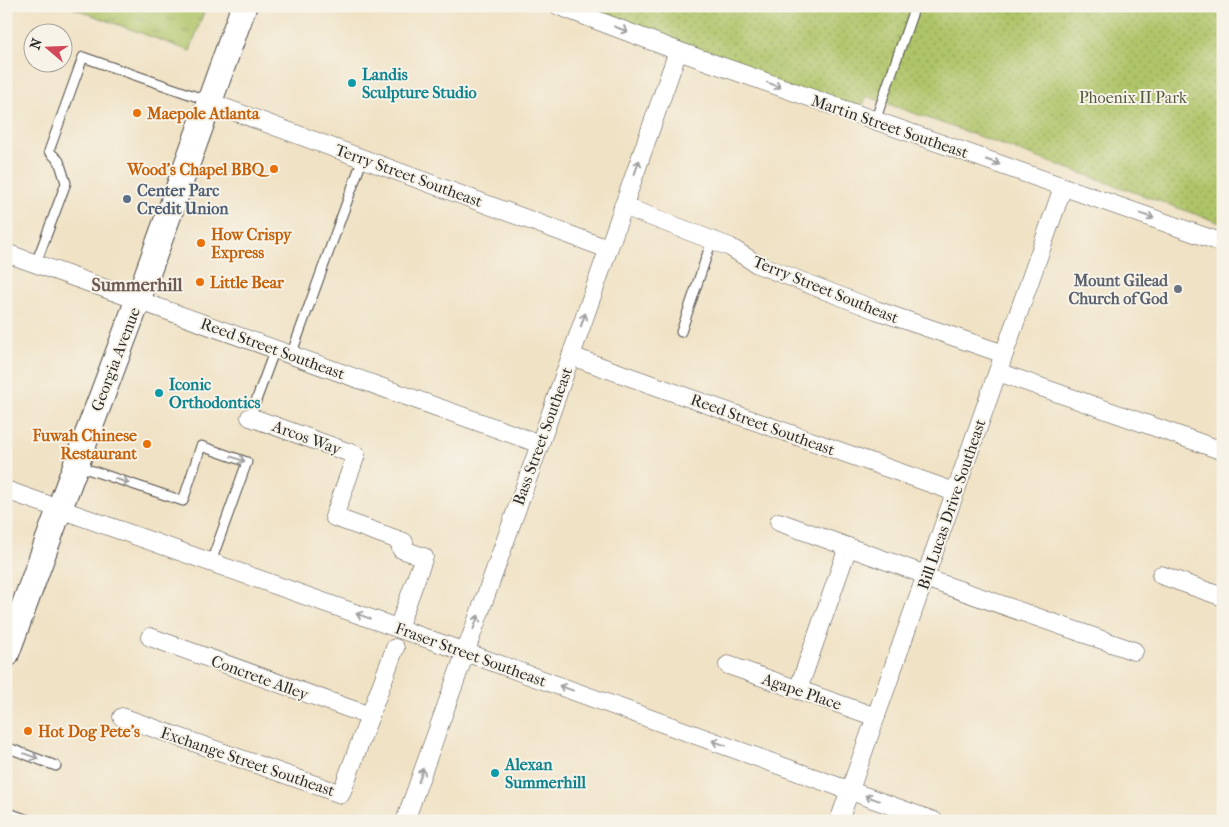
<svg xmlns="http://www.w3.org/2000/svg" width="1229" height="827" viewBox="0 0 1229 827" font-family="'IM FELL French Canon',serif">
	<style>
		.grass { fill: url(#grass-tufts); stroke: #6d784a }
		.park { fill: url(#park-dots); stroke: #6d784a }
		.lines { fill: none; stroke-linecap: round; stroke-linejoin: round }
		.lane-casing { stroke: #494642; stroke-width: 11 }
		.street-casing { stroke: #494642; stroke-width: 19 }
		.secondary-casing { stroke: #494642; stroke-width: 27 }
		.lane { stroke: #fff; stroke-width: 9 }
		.street { stroke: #fff; stroke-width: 18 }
		.secondary { stroke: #fff; stroke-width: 25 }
		.oneway { stroke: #a0a0a0 }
		.culture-dot { fill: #0f9aa8; stroke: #f7f3e8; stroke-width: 2 }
		.food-dot { fill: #e8710a; stroke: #f7f3e8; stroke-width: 2 }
		.service-dot { fill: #5c6f8a; stroke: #f7f3e8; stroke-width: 2 }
		.worship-dot { fill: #6b7280; stroke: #f7f3e8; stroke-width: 2 }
		.labels { text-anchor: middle; stroke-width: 4; stroke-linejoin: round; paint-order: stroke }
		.culture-label { font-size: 16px; font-weight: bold; fill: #0d838f; stroke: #f7f3e8; text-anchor: start }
		.park-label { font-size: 16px; fill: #53593d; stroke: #f7f3e8 }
		.food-label { font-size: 16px; font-weight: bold; fill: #c56008; stroke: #f7f3e8; text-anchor: start }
		.street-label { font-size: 16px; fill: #2b2b2b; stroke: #f7f3e8 }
		.service-label { font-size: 16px; font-weight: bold; fill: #4e5e75; stroke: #f7f3e8; text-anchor: start }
		.worship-label { font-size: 16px; font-weight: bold; fill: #5b616d; stroke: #f7f3e8; text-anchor: end }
		.neighbourhood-label { font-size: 18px; font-weight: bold; fill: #6d5a54; stroke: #f7f3e8 }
	</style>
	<defs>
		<pattern id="grass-tufts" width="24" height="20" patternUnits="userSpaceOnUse" patternTransform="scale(1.25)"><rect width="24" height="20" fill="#afc468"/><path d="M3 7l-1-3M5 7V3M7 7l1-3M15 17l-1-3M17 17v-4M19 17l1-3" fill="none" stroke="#8f9f56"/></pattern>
		<pattern id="park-dots" width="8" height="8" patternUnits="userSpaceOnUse" patternTransform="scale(1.25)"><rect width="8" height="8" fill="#afc468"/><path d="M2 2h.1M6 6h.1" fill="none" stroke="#8f9f56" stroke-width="1.8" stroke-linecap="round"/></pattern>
	</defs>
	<rect width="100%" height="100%" fill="#f7f3e8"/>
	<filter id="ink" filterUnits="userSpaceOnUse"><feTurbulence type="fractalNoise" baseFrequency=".02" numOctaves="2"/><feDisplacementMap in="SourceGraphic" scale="10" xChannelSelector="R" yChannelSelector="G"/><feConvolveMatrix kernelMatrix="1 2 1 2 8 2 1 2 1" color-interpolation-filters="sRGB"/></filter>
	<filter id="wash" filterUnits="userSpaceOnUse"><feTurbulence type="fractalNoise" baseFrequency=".0096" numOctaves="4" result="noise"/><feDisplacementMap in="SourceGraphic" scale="20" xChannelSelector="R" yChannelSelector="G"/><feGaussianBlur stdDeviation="1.12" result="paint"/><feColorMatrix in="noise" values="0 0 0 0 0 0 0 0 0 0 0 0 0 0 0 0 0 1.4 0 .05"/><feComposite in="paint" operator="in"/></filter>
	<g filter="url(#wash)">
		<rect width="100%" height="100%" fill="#f0e2c5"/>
		<polygon class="grass" points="70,6 206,6 190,51 70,7"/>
		<polygon class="park" points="548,6 1223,6 1223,224 866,96 861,113"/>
	</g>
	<g filter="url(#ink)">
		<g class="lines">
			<defs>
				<g id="lane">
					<polyline points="875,121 915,6"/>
					<polyline points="36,263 66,183 59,161 49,151 83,57 209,101"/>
					<polyline points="681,332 712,240"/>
					<polyline points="291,355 363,158"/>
					<polyline points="250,417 275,349"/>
					<polyline points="78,466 183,501 201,446 247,462 211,562"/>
					<polyline points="6,747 56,766"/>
					<polyline points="6,812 31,821"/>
				</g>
				<g id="street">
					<polyline points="559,6 678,51 1223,243"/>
					<polyline points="209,102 608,249"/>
					<polyline points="623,206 730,247 757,264 876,310 1004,354"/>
					<polyline points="6,253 540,444"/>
					<polyline points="571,356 955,492"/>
					<polyline points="998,372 1223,451"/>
					<polyline points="250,417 356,455 334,517 404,542 401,549 424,557 398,628"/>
					<polyline points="6,490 465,652 934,821"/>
					<polyline points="779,522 926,575"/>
					<polyline points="1161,575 1223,597"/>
					<polyline points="925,578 1134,651"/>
					<polyline points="150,637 370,716"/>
					<polyline points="728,665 876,717"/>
					<polyline points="798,690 848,547"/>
					<polyline points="122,717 341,794 395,648"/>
					<polyline points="405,821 540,444 678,51"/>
					<polyline points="839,821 1063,187"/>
				</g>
				<polyline id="secondary" points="6,655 65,494 138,300 244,6"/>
			</defs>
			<use href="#lane" class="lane-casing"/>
			<use href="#street" class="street-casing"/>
			<use href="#secondary" class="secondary-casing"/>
			<use href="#lane" class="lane"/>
			<use href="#street" class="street"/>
			<use href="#secondary" class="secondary"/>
		</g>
		<defs><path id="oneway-shaft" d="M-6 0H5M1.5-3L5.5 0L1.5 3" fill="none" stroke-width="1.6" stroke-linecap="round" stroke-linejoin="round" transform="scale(1.25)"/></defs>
		<g class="oneway">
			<use href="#oneway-shaft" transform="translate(621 29) rotate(21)"/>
			<use href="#oneway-shaft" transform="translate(774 85) rotate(20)"/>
			<use href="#oneway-shaft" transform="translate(993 162) rotate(19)"/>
			<use href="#oneway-shaft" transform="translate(637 167) rotate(-71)"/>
			<use href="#oneway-shaft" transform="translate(1147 216) rotate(19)"/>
			<use href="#oneway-shaft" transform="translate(583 320) rotate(-71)"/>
			<use href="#oneway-shaft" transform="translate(238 459) rotate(20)"/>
			<use href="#oneway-shaft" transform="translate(122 481) rotate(19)"/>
			<use href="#oneway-shaft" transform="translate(363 616) rotate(-160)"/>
			<use href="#oneway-shaft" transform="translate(476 622) rotate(-70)"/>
			<use href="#oneway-shaft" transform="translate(566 688) rotate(-160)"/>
			<use href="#oneway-shaft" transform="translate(719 743) rotate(-160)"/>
			<use href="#oneway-shaft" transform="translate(31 756) rotate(20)"/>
			<use href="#oneway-shaft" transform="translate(421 775) rotate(-70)"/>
			<use href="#oneway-shaft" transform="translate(872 798) rotate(-160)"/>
		</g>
	</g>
	<g class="culture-dot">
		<circle cx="352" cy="83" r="5"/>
		<circle cx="159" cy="393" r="5"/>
		<circle cx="495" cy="773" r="5"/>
	</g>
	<g class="food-dot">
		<circle cx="137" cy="113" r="5"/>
		<circle cx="274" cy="169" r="5"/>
		<circle cx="201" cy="243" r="5"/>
		<circle cx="200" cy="282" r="5"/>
		<circle cx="147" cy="444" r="5"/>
		<circle cx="28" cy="731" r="5"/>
	</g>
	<circle class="service-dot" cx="127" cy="199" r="5"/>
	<circle class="worship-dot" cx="1178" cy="289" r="5"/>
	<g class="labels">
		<g class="culture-label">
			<text x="362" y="80">Landis<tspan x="362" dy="18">Sculpture Studio</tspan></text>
			<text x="169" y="390">Iconic<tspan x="169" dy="18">Orthodontics</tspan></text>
			<text x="505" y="770">Alexan<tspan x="505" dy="18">Summerhill</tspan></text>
		</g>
		<g class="park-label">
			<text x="1133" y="103">Phoenix II Park</text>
		</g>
		<g class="food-label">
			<text x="147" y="119">Maepole Atlanta</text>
			<text x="264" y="175" text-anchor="end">Wood’s Chapel BBQ</text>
			<text x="211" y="240">How Crispy<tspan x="211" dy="18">Express</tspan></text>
			<text x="210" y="288">Little Bear</text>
			<text x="137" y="441" text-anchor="end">Fuwah Chinese<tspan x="137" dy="18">Restaurant</tspan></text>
			<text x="38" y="737">Hot Dog Pete's</text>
		</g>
		<g class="street-label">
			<text transform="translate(890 126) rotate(19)" y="6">Martin Street Southeast</text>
			<text transform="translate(409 175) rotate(20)" y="6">Terry Street Southeast</text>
			<text transform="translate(826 289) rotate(22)" y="6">Terry Street Southeast</text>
			<text transform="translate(273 348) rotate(20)" y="6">Reed Street Southeast</text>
			<text transform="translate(115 359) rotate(-69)" y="6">Georgia Avenue</text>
			<text transform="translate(763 424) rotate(20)" y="6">Reed Street Southeast</text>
			<text transform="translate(542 436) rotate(-70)" y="6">Bass Street Southeast</text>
			<text transform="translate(307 437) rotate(20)" y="6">Arcos Way</text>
			<text transform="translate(951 504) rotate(-71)" y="6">Bill Lucas Drive Southeast</text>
			<text transform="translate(471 654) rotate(20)" y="6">Fraser Street Southeast</text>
			<text transform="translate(260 677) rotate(20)" y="6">Concrete Alley</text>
			<text transform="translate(802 691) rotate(19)" y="6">Agape Place</text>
			<text transform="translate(248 761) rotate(19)" y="6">Exchange Street Southeast</text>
		</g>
		<g class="service-label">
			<text x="137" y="196">Center Parc<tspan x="137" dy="18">Credit Union</tspan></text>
		</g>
		<g class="worship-label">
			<text x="1168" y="286">Mount Gilead<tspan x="1168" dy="18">Church of God</tspan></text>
		</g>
		<g class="neighbourhood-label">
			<text x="137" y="291">Summerhill</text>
		</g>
	</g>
	<rect width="1229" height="827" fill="none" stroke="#f7f3e8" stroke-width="25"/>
	<g transform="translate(48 48) rotate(289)"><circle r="24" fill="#f7f3e8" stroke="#a5a39c"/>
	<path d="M0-4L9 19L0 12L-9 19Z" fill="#d1495b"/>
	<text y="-8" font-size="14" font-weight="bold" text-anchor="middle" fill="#2b2b2b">N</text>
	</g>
</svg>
